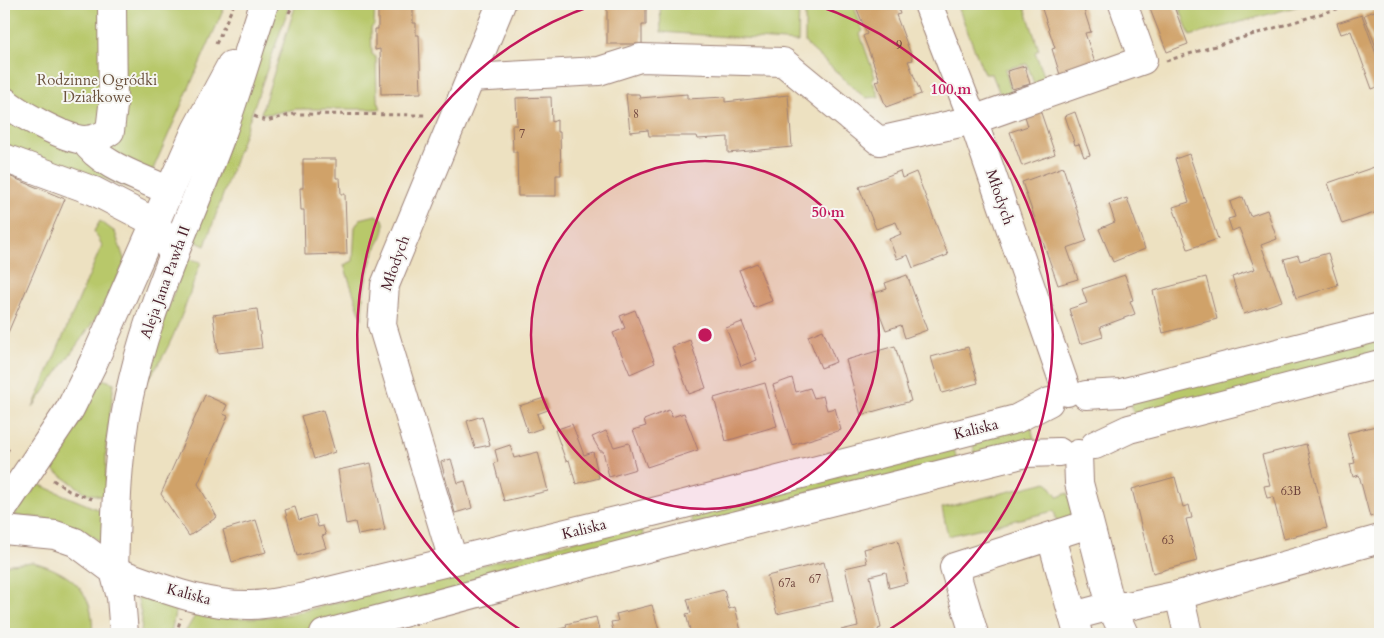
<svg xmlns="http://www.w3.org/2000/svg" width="1384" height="638" viewBox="0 0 1384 638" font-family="Cardo,serif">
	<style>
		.green { fill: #b8c86a; stroke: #81744a }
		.building { fill: #d0a269 }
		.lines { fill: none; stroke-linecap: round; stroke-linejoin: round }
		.minor-casing { stroke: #9c8076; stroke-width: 30 }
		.major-casing { stroke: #9c8076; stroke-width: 30 }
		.path { stroke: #9c8076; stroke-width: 3; stroke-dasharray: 4 4; stroke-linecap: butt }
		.minor { stroke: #fff; stroke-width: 28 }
		.major { stroke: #fff; stroke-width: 28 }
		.ring { fill: none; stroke: #c2185b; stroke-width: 2.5 }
		.labels { text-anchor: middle; stroke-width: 4; stroke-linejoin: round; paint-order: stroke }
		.number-label { font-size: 12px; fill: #6c403a }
		.park-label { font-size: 15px; fill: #6b523e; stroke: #f6f6f2 }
		.street-label { font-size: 15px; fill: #4a1f2b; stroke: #f6f6f2 }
		.centre { fill: #c2185b; stroke: #f6f6f2; stroke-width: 2.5 }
		.ring-label { font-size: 15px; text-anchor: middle; font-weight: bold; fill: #c2185b; stroke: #f6f6f2; stroke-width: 4; stroke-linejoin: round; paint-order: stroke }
	</style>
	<rect width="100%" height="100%" fill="#f6f6f2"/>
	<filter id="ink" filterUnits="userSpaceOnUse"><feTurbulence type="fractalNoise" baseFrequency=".02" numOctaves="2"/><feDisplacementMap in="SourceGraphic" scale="10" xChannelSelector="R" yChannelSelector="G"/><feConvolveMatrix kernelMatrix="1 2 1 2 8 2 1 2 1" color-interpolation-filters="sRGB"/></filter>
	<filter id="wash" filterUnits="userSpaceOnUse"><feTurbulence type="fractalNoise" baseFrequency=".0096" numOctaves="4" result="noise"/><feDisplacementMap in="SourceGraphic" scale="20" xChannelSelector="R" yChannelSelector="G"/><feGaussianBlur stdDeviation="1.12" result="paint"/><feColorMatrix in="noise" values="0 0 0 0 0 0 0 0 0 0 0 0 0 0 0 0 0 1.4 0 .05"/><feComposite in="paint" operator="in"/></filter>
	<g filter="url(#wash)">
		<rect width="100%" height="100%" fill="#ede1c1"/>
		<g class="green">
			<polygon points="4,4 226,4 143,192 4,146"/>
			<polygon points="277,4 290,4 205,246 194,241"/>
			<polygon points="296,4 375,4 374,25 371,28 372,54 376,57 377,98 381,109 296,109 270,114 261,113"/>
			<polygon points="660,4 799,4 798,42 661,32"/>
			<polygon points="805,4 853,4 863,31 860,34 875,77 872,79 879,97 865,98 805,43"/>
			<polygon points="957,4 1027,4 1025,7 1039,50 1035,52 1047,83 1035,87 1027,64 1005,69 1012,95 1002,99 992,74 984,74"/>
			<polygon points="1178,4 1306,4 1190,36"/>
			<path d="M376 215 383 219C388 232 378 241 374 252 366 273 362 297 362 319L344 265 353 261 355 227 360 219Z"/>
			<polygon points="100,221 115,232 125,262 98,315 33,407 102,245 94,231"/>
			<path d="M187 258 201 262C185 305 171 355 140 389L145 368Z"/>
			<polygon points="1380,336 1380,356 1135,419 1130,399"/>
			<polygon points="102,379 114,383 106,445 106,497 86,493 49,467 76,428"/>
			<polygon points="1031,426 1035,444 976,458 972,440"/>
			<polygon points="953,445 958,464 693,524 691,515"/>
			<polygon points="1047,482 1058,497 1068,493 1073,509 1071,516 1058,525 1054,511 948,536 942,508"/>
			<path d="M38 484 104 512 103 544C77 522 47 517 14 516Z"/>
			<path d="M633 526H638L642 529 644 538 639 544 292 634H184L196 614C230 620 259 619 292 614Z"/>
			<path d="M33 562C70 572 96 592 92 634H4V567L10 564Z"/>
			<polygon points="137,594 176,607 171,634 141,634 142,619"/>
		</g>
		<g id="blocks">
			<g class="building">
				<polygon points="378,4 413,4 413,23 416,23 416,35 419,35 421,93 381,94 380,49 375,50 375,29 378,29"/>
				<polygon points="607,4 646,4 646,25 642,25 642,44 607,44"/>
				<polygon points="855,4 897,4 900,14 896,15 913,60 908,61 921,94 886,107 876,81 880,80 863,36 867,34"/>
				<polygon points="1045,4 1082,4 1091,32 1085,33 1096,66 1061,78 1052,49 1055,48 1041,6"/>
				<polygon points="1148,4 1173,4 1188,44 1167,52"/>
				<polygon points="1380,9 1380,58 1364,15"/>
				<polygon points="1362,15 1380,65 1380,86 1372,89 1351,31 1341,34 1337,23"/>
				<polygon points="1025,66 1030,84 1012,89 1007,71"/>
				<polygon points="626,94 639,94 640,98 687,94 687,99 725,97 725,102 788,95 792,147 728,153 728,137 698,139 697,136 649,136 648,130 630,132"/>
				<polygon points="551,97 552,122 557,120 557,132 560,132 561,175 556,175 556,196 518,196 517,152 513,152 512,125 517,125 516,98"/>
				<polygon points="1039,107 1055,154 1022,166 1010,132 1028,126 1024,113"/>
				<polygon points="1075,112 1090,155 1084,157 1079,144 1075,145 1065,116"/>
				<polygon points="1189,154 1218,239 1188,249 1173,207 1189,202 1175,159"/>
				<polygon points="303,159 336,159 336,178 340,178 341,194 345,194 347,254 305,255 304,210 301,210 300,188 303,188"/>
				<polygon points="1380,165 1380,211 1342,224 1328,183"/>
				<polygon points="1063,167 1087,241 1067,248 1078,279 1058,285 1022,182"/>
				<polygon points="900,171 902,178 916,172 948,255 913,268 908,255 897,259 889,239 901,234 896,222 876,229 859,187"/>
				<polygon points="4,174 65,199 4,342"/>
				<polygon points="1243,197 1250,216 1267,210 1277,239 1261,245 1282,301 1244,314 1232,277 1255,269 1239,228 1232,231 1228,219 1235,217 1230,202"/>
				<polygon points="1127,198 1145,249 1113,262 1099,229 1115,222 1109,204"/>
				<polygon points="1328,253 1338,285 1296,298 1284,259 1298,255 1300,261"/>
				<polygon points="757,263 772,301 754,308 739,270"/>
				<polygon points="907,275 927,330 905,338 901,325 886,330 872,294 887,289 885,283"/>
				<polygon points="1125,275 1133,300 1130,301 1135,314 1100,327 1103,337 1080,344 1069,309 1087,303 1082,289"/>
				<polygon points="1206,277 1217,319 1163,333 1153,291"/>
				<polygon points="257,309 262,348 218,353 213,315"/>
				<polygon points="635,310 655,363 630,374 613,333 625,328 620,316"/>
				<polygon points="742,322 757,360 741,366 726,328"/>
				<polygon points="823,330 836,362 821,368 808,336"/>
				<polygon points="690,340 706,388 689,394 672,347"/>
				<polygon points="895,346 911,401 861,415 846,360"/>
				<polygon points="968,347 978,383 942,393 931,357"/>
				<polygon points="792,378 796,392 810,388 814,398 823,396 827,410 835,408 841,430 792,445 773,385"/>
				<polygon points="765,383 777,426 726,441 714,398"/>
				<polygon points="205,395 227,405 223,414 228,416 198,484 217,517 189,536 161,494"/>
				<polygon points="544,398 548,410 537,414 542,428 528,433 519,406"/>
				<polygon points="323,410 335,452 314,459 301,416"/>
				<polygon points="669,410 672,417 684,413 698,450 647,467 633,430 646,426 644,420"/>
				<polygon points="482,416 490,445 475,448 467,421"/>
				<polygon points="572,424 584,455 593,452 599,478 576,484 569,460 566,461 555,430"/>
				<polygon points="1380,425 1380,514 1370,517 1359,475 1353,477 1350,464 1355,463 1347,433"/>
				<polygon points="606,431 614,447 629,443 636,469 609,477 603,451 600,451 592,437"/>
				<polygon points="1306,444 1327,528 1284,539 1273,497 1267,498 1264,486 1270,485 1262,455"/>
				<polygon points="510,445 514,458 538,452 548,491 504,501 494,463 498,462 495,450"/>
				<polygon points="451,459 458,483 465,481 472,508 455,513 441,462"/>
				<polygon points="371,463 385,530 358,535 355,522 346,524 338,470"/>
				<polygon points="1175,477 1183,507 1189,505 1192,518 1186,519 1197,561 1153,573 1132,489"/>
				<polygon points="295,507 299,520 315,515 318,527 323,526 326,535 322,536 326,548 297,556 285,510"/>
				<polygon points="256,520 266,552 232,562 223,530"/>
				<polygon points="898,540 908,583 889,588 886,572 870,576 881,628 878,629 879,634 842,634 841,630 858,626 845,568 867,563 864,549"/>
				<polygon points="824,562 833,601 777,614 767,576"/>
				<polygon points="724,590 729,609 735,607 741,631 726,634 691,634 686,614 691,613 687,599"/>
				<polygon points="652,605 660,634 614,634 611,622 618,621 616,614"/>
				<polygon points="596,617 600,634 541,634 567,627 566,624"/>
			</g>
		</g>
	</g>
	<g filter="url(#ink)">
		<use href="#blocks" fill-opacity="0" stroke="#9c8076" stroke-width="1"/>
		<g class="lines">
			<defs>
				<g id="minor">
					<polyline points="928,4 973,120 1067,392"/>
					<polyline points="471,78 599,71 640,58 783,62 879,141 973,120 1143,60 1123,4"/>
					<path d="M4 101C18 113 65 139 84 140 94 140 103 136 110 131L113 106 112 4"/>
					<path d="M84 140C102 167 141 177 169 191"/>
					<polyline points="4,158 94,191 156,223 174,256"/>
					<polyline points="1086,395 1121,393 1380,327"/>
					<polyline points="1095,445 1129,429 1380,364"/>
					<polyline points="1078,454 1079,483 1111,606 1128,606 1179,595 1380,539"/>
					<polyline points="1051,537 1078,634"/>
					<polyline points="453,560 382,325 385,285 501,4"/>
					<path d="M114 571C157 586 203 606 251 605 266 605 281 601 296 599L669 508 1016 419 1049 402"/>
					<polyline points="1179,595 1188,634"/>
					<polyline points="1073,616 1111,606 1124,634"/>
					<polyline points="324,634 677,540 1026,453 1059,452"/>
					<polyline points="974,634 954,567 1089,524"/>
				</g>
				<g id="major">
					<polyline points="4,507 70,409 94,361 196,130 231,65"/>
					<polyline points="4,530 55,535 75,542 114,571 121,597 124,634"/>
					<path d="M114 571C116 507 117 441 133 379 153 294 192 215 222 133 237 91 250 47 264 4"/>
				</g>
			</defs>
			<use href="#minor" class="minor-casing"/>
			<use href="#major" class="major-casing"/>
			<g class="path">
				<polyline points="289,13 293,4"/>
				<polyline points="216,44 234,4"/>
				<polyline points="1166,61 1353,4"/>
				<polyline points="254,116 266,121 294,114 428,115"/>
				<polyline points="6,448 12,453"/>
				<polyline points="53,480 69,491 92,499"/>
				<polyline points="176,634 181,618"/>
			</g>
			<use href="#minor" class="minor"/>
			<use href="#major" class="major"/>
		</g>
	</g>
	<circle cx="705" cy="335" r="174" fill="#c2185b" fill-opacity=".12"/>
	<g class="ring">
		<circle cx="705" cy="335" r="174"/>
		<path d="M526 633A348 348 0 0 1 597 4M813 4A348 348 0 0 1 884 633"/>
	</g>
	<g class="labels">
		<g class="number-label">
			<text x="899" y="49">9</text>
			<text x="636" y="118">8</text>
			<text x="522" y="138">7</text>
			<text x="1291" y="495">63B</text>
			<text x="1168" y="544">63</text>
			<text x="815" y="583">67</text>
			<text x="787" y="587">67a</text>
		</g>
		<g class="park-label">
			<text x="97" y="85">Rodzinne Ogródki<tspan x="97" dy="17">Działkowe</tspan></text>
		</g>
		<g class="street-label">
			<text transform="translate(1000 197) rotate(71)" y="5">Młodych</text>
			<text transform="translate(395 263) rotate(-70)" y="5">Młodych</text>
			<text transform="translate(165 282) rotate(-70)" y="5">Aleja Jana Pawła II</text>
			<text transform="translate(976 429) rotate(-14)" y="5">Kaliska</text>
			<text transform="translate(584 529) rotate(-14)" y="5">Kaliska</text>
			<text transform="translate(189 594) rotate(15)" y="5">Kaliska</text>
		</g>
	</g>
	<circle cx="705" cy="335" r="8" class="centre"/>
	<g class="ring-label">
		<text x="951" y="94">100 m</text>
		<text x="828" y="217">50 m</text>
	</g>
	<rect width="1384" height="638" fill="none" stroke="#f6f6f2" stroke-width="20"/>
</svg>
